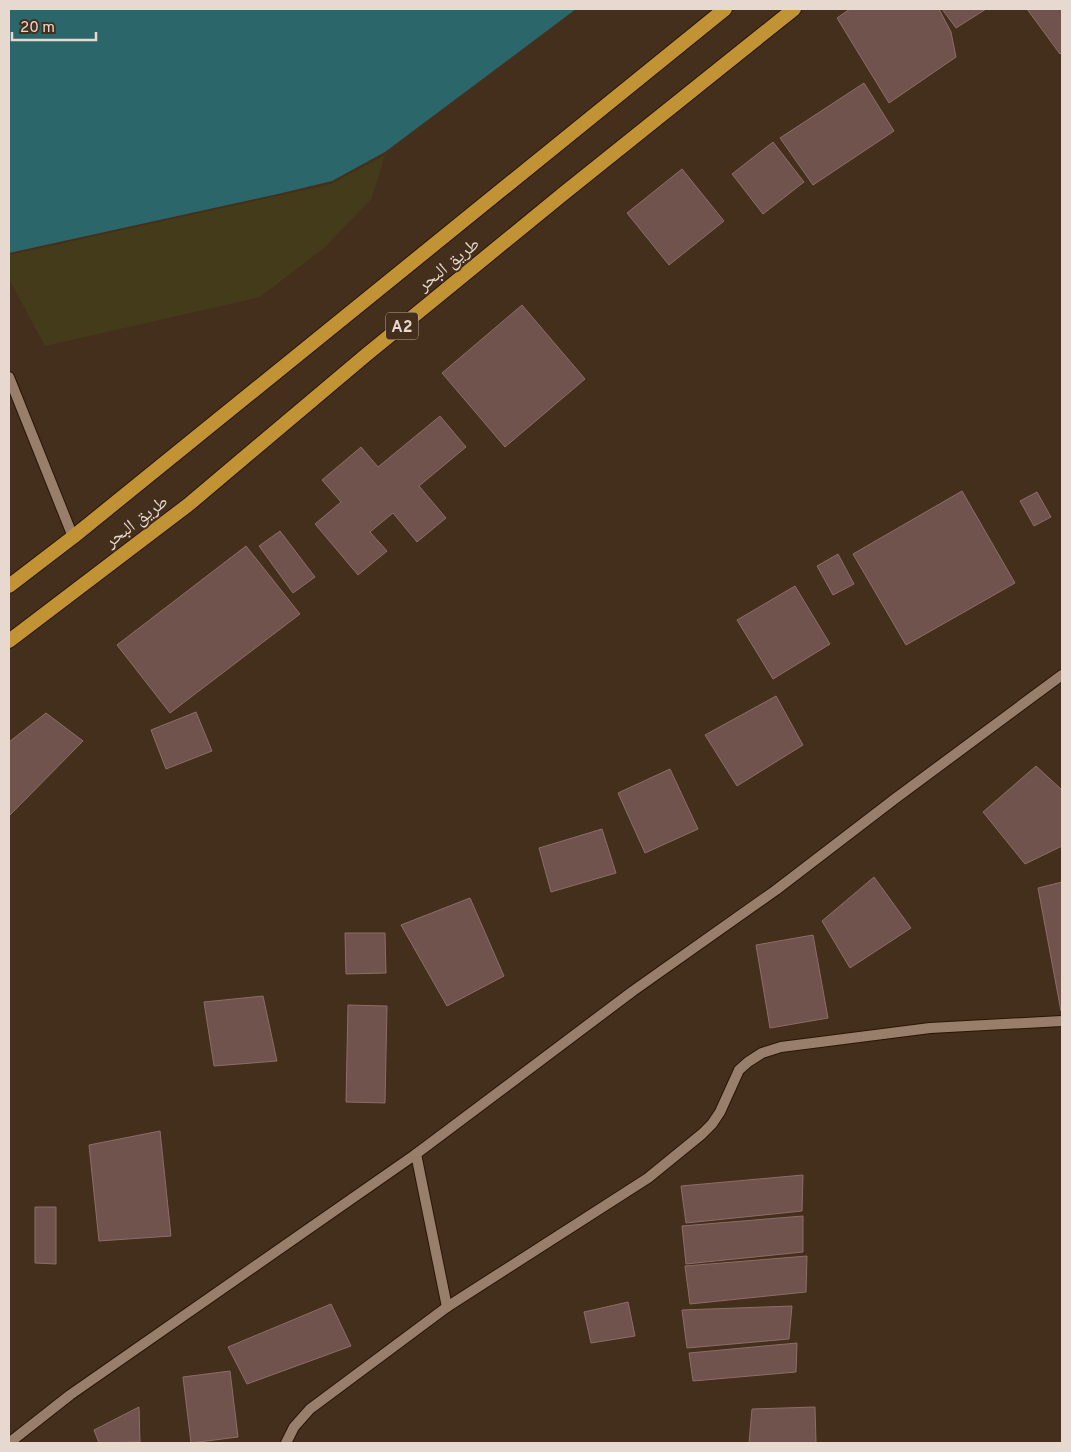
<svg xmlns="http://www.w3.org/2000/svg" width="1071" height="1452" viewBox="0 0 1071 1452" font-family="Overpass,'Noto Naskh Arabic',sans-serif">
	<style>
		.sand { fill: #443b1b }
		.water { fill: #2b676a }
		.building { fill: #71534d; stroke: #8d6d67 }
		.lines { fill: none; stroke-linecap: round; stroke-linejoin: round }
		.service-casing { stroke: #291606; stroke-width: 12 }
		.minor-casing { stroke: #291606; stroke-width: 12 }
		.trunk-casing { stroke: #291606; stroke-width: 16 }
		.service { stroke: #987f6c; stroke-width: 10 }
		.minor { stroke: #987f6c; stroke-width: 10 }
		.trunk { stroke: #c29334; stroke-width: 14 }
		.labels { text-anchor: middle; stroke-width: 4; stroke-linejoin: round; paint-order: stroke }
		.shield { fill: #442f1d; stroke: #b6a69a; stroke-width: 1 }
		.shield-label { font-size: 16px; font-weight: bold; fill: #e7d9cf }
		.street-label { font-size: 18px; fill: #e7d9cf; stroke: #442f1d }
	</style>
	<rect width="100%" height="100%" fill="#442f1d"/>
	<polygon class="sand" points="385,155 372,198 324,248 260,297 45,346 9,279 9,255 331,184"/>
	<polygon class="water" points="9,9 576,9 385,152 332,181 278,194 9,253"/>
	<g class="building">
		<polygon points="850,9 939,9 951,32 956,57 889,103 837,18"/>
		<polygon points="942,9 986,9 956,28"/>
		<polygon points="1027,9 1062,9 1062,52 1060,54"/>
		<polygon points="864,83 894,131 813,185 780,138"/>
		<polygon points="773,142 804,182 763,214 732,174"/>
		<polygon points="682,169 724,221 669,265 627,213"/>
		<polygon points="522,305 585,379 505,447 442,373"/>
		<polygon points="440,416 466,447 419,486 446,518 417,542 393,513 370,532 387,551 358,575 315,524 341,502 322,480 361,447 378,467"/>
		<polygon points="962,491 1015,583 906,645 853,554"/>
		<polygon points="1037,492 1051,517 1034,526 1020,501"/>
		<polygon points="280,531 315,577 293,593 259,546"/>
		<polygon points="246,546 300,614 170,713 117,645"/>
		<polygon points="838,554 854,584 833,595 817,566"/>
		<polygon points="795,586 830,644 773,679 737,620"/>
		<polygon points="776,696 803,745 737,786 705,735"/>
		<polygon points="196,712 212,751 166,769 151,730"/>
		<polygon points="46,713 83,741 9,816 9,742"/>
		<polygon points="1036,766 1062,790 1062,846 1025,864 983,812"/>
		<polygon points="670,769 698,829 645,853 618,793"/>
		<polygon points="602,829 616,873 551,892 539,848"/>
		<polygon points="874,877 911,928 850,968 822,921"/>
		<polygon points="1062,882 1062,1011 1061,1011 1038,888"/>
		<polygon points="470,898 504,976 447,1006 401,925"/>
		<polygon points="345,933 385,933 386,973 346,974"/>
		<polygon points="813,935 828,1018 770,1028 756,945"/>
		<polygon points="263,996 277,1061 214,1066 204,1002"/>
		<polygon points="348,1005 387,1006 385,1103 346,1102"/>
		<polygon points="160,1131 171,1236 99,1241 89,1145"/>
		<polygon points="803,1175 802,1211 686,1223 681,1186"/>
		<polygon points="35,1207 56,1207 56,1264 35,1263"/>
		<polygon points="803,1216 803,1252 686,1264 682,1226"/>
		<polygon points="807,1256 806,1292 690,1304 685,1266"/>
		<polygon points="628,1302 635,1336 591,1343 584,1312"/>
		<polygon points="331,1304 351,1346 247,1384 228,1347"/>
		<polygon points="792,1306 789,1339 687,1348 682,1310"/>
		<polygon points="797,1343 796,1372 693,1381 689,1353"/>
		<polygon points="230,1371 238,1437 191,1443 183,1377"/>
		<polygon points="139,1407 140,1442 99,1443 94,1430"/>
		<polygon points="815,1407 816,1443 749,1443 752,1409"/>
	</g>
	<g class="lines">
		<defs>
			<polyline id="service" points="9,377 73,537"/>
			<g id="minor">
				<polyline points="416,1154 447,1307"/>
				<polyline points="9,1443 70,1395 416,1154 633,991 776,890 896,798 1062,675"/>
				<polyline points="286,1443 294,1427 310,1409 447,1307 648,1178 702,1134 712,1124 720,1112 739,1070 748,1062 762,1053 781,1047 930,1028 1062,1021"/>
			</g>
			<g id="trunk">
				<polyline points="9,586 73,537 725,9"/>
				<polyline points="9,641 188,505 366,355 563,194 794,9"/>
			</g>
		</defs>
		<use href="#service" class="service-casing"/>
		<use href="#minor" class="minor-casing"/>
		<use href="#trunk" class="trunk-casing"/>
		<use href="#service" class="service"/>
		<use href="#minor" class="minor"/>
		<use href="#trunk" class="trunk"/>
	</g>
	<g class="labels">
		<rect class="shield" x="386" y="312.5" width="32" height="27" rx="4"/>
		<g class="shield-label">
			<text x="402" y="332">A2</text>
		</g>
		<g class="street-label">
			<text transform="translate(448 264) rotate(-39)" y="6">طريق البحر</text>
			<text transform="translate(136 521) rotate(-37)" y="6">طريق البحر</text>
		</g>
	</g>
	<rect width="1071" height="1452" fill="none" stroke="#e7d9cf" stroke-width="20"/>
	<path d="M12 32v8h84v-8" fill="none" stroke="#e7d9cf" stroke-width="2.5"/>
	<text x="20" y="32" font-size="15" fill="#e7d9cf" stroke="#442f1d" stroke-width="4" paint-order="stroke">20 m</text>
</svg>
